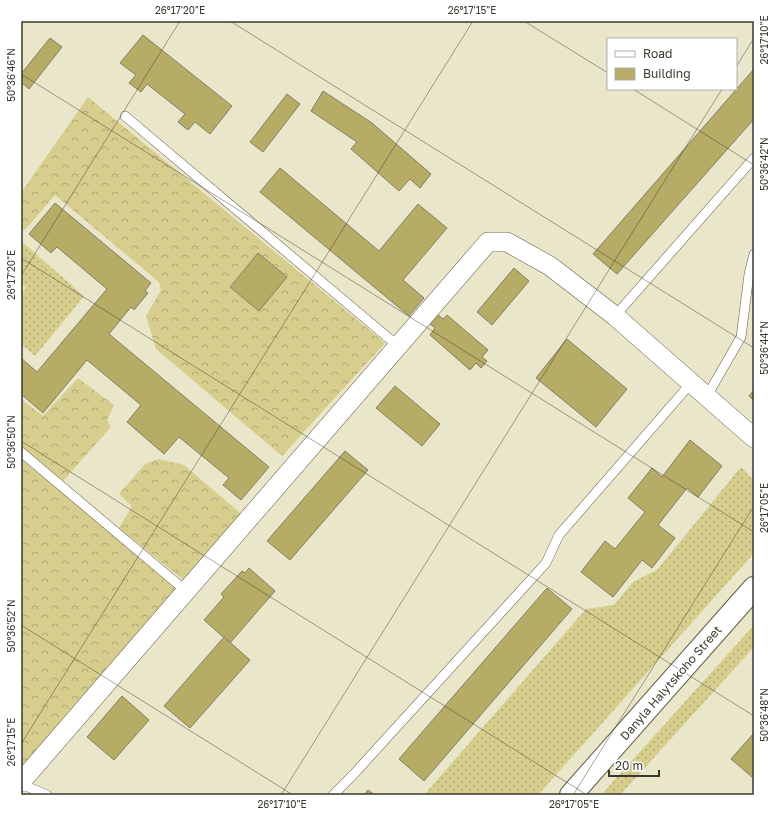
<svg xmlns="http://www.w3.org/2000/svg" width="775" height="816" viewBox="0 0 775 816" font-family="'Golos Text',sans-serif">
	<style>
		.grass { fill: url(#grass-dots) }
		.forest { fill: url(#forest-crowns); fill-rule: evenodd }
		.building { fill: #b6ac65; stroke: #838067 }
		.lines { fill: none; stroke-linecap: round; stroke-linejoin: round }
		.service-casing { stroke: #5f5c45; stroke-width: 10 }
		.minor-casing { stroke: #5f5c45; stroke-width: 20 }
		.secondary-casing { stroke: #5f5c45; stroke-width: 24 }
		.service { stroke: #fff; stroke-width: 9 }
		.minor { stroke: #fff; stroke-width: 19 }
		.secondary { stroke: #fff; stroke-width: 22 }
		.ticks { fill: none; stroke: #39382d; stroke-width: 1; stroke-opacity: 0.45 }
		.labels { text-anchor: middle; stroke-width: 3; stroke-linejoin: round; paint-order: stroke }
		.street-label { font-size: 12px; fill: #39382d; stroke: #fff }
		.neatline { fill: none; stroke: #39382d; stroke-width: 1.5 }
		.ticks-label { font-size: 10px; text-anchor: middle; fill: #39382d }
	</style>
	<defs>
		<pattern id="grass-dots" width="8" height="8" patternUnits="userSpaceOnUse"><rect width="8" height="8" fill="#d7ce8e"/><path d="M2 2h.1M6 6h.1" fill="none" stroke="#afa874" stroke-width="1.8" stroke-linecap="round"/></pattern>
		<pattern id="forest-crowns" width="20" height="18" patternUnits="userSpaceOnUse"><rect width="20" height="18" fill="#d7ce8e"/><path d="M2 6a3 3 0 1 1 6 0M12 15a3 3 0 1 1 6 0" fill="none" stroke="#afa874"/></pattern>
	</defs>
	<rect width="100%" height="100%" fill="#e9e6ca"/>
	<g class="grass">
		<polygon points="21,241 84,296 35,356 21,344 21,293 26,288 21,283"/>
		<polygon points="741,467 754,480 754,553 538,795 424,795 586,609 614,605 633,582 657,570"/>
		<polygon points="754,625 754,647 620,795 601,795"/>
	</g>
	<g class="forest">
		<path d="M88 97 385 343 282 456 156 349 146 316 161 290 159 282 55 195 25 230 21 229V193ZM258 253 287 277 259 310 230 286Z"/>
		<polygon points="78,378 114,405 107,420 111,427 62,482 21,447 21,399 43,416"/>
		<polygon points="21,455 180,591 21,776"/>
		<polygon points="158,459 184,465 245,517 186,582 119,528 132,506 119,494 145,464"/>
	</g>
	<g class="building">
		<polygon points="143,35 232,106 210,134 195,122 188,130 178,122 185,114 147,84 141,92 129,83 136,75 120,63"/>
		<polygon points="50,38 62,47 29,89 21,82 21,74"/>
		<polygon points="754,69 754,119 617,274 593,254"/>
		<polygon points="323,91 372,123 431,174 420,188 410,179 399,191 351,149 357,142 311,111"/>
		<polygon points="287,94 300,104 263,152 250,142"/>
		<polygon points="280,168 379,251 418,204 447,228 403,280 424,298 409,316 260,192"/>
		<polygon points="55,203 151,283 145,291 148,293 134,310 131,307 109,334 269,467 241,500 223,485 229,478 179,437 164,454 127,422 141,405 87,360 43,413 21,394 21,358 37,372 107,289 57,247 51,253 29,234"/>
		<polygon points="258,253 287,277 259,311 230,287"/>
		<polygon points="514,268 529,281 492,325 477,312"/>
		<polygon points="437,314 443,319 447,315 488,350 482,357 487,361 481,368 476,363 470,370 430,335 435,328 429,323"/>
		<polygon points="567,339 627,389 596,427 536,378"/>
		<polygon points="395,386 440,424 422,446 376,408"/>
		<polygon points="754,390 754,401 749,396"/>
		<polygon points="690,440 722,466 698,497 687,488 658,525 675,538 652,568 642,560 613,597 581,572 605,541 615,549 645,512 628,498 652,468 662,477"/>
		<polygon points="345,451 368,470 290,560 267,541"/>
		<polygon points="249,568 275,591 230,643 204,620 224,597 221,594 242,571 245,573"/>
		<polygon points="547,588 572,609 424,781 399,759"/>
		<polygon points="224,637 250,660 190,728 164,706"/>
		<polygon points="122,696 149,720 114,760 87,737"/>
		<polygon points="754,733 754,775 752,777 731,759"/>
		<polygon points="368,790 375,795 364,795"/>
	</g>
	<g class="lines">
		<defs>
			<g id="service">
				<polyline points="125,116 398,346"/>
				<polyline points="615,316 754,158"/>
				<polyline points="707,396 741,337 749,274 754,254"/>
				<polyline points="21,452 186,591"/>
				<polyline points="21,784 47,795"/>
				<polyline points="333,795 353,775 546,563 559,535 692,382"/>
			</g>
			<polyline id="minor" points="21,782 488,242 507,242 550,266 615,316 754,438"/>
			<polyline id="secondary" points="571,795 754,588"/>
		</defs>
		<use href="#service" class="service-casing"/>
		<use href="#minor" class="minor-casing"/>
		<use href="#secondary" class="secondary-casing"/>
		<use href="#service" class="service"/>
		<use href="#minor" class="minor"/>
		<use href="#secondary" class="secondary"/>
	</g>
	<path class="ticks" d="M230 21 754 348M524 21 608 73M736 67 754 38M21 74 754 532M633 89 754 165M21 258 754 716M21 276 180 21M21 441 587 795M21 625 293 795M21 744 473 21M281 795 722 89M573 795 754 506"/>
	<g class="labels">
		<g class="street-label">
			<text transform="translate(671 683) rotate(-49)" y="4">Danyla Halytskoho Street</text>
		</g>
	</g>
	<rect width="775" height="816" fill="none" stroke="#ffffff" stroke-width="44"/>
	<rect x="607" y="38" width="130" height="52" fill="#ffffff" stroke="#b0afab"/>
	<rect x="615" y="51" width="20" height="6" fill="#ffffff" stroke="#b0afab"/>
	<text x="643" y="58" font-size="12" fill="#39382d">Road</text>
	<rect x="615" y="68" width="20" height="12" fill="#b6ac65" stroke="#b0afab"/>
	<text x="643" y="78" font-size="12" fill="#39382d">Building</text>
	<path d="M609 770v6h50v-6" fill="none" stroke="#39382d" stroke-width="2"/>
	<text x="615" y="770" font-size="12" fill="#39382d" stroke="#ffffff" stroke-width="3" paint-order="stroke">20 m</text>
	<rect x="22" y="22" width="731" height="772" class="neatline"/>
	<g class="ticks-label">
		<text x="180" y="14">26°17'20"E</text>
		<text x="472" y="14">26°17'15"E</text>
		<text transform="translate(764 40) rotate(-90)" y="4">26°17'10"E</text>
		<text transform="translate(11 75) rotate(-90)" y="4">50°36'46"N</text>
		<text transform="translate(764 164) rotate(-90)" y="4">50°36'42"N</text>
		<text transform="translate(11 275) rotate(-90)" y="4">26°17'20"E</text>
		<text transform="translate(764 348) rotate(-90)" y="4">50°36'44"N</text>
		<text transform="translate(11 442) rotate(-90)" y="4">50°36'50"N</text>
		<text transform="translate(764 508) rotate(-90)" y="4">26°17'05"E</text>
		<text transform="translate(11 626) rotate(-90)" y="4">50°36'52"N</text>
		<text transform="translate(764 715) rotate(-90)" y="4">50°36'48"N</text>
		<text transform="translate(11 742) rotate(-90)" y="4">26°17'15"E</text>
		<text x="282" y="808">26°17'10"E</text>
		<text x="574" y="808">26°17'05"E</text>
	</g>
</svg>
